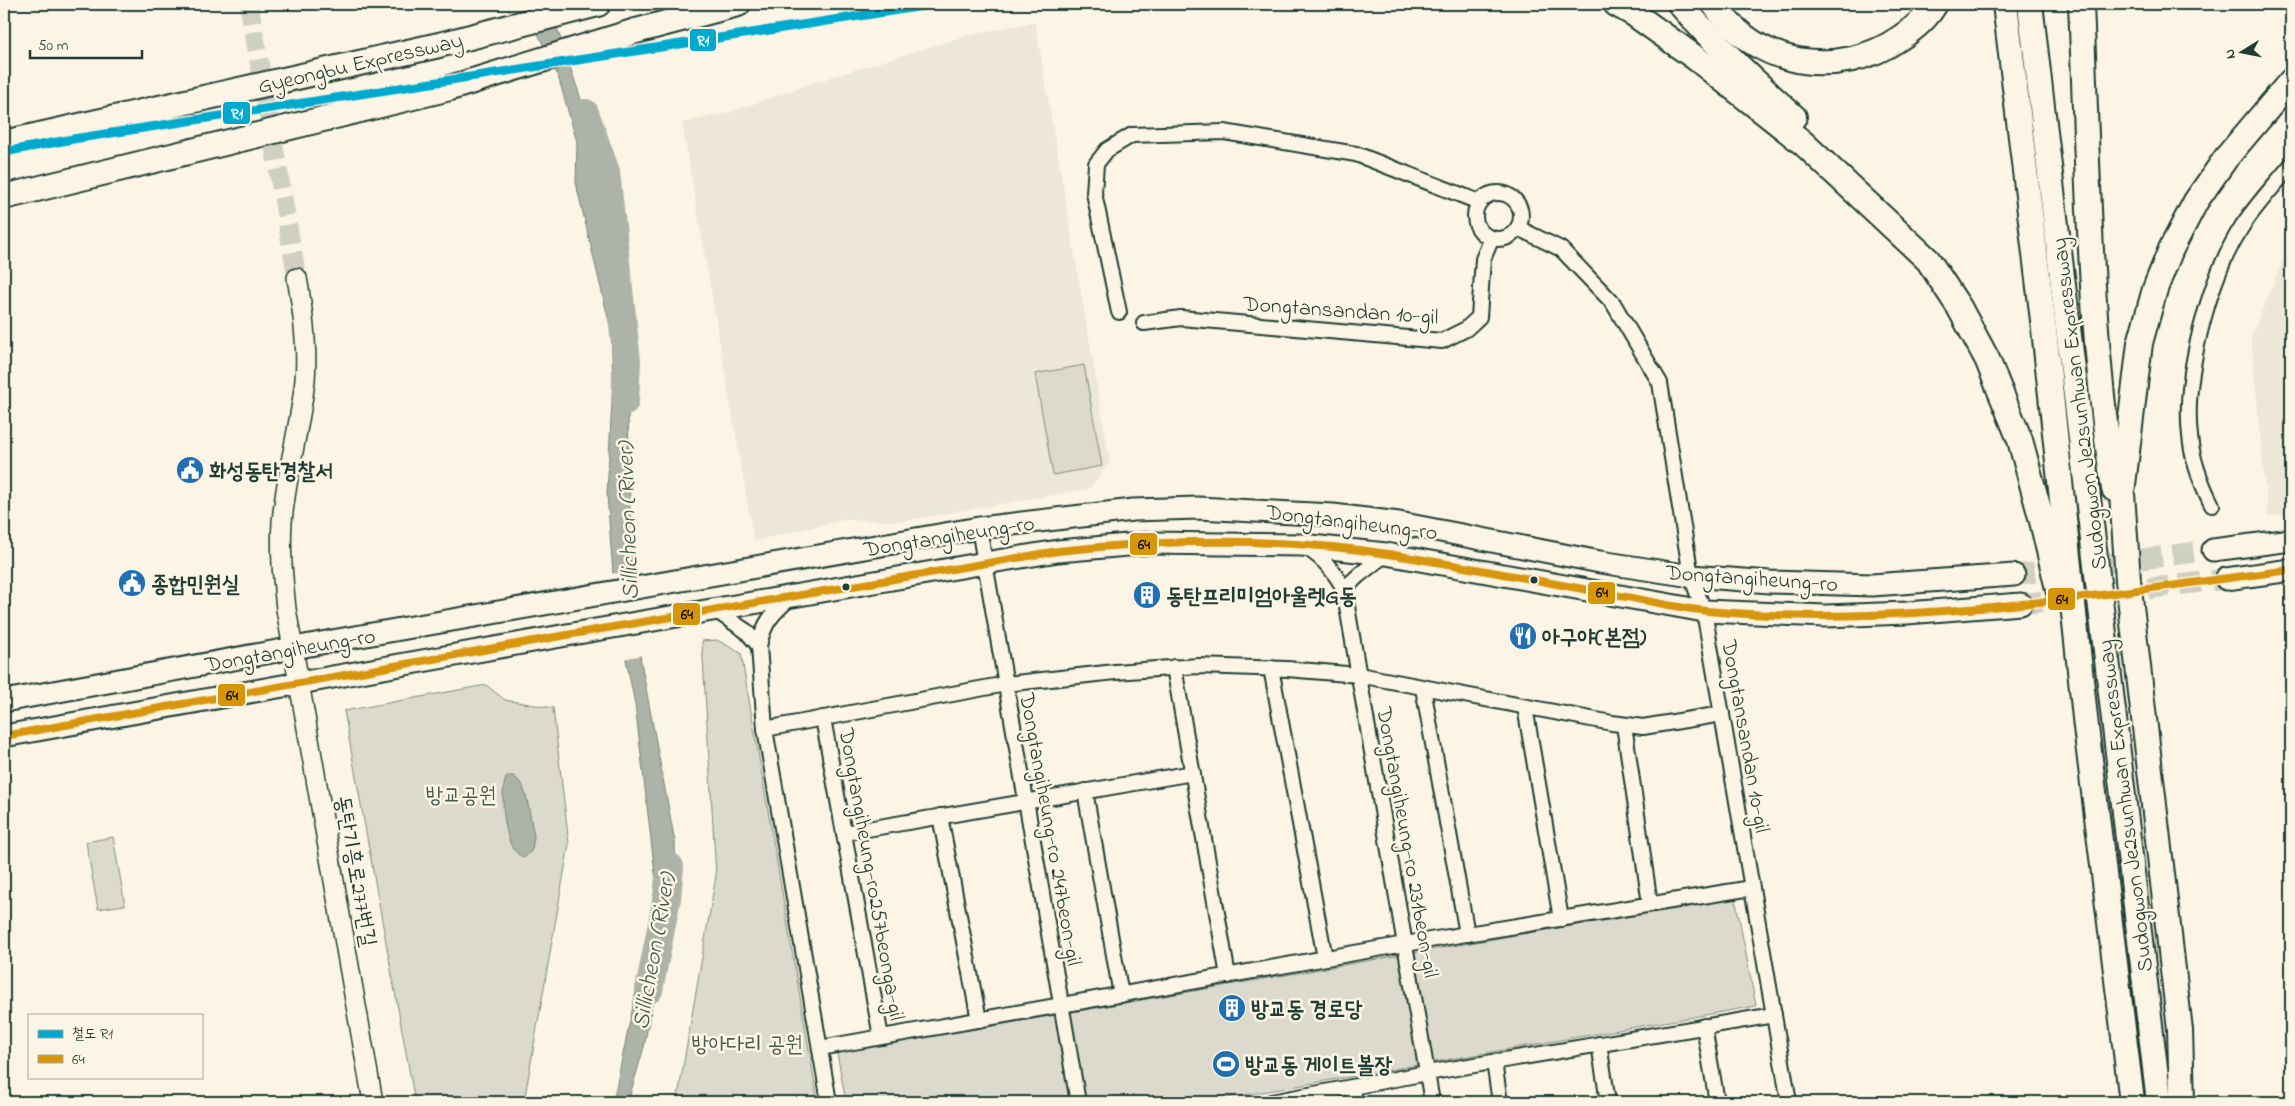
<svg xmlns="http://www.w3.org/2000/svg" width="2295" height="1106" viewBox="0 0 2295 1106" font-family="'Indie Flower','Poor Story',sans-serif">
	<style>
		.built { fill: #ece7d8 }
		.green { fill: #dcdacc; stroke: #7e8c80 }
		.water { fill: #aeb3a7; stroke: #758479 }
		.pier { fill: #fcf5e5 }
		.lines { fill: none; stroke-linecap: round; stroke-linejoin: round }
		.river { stroke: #aeb3a7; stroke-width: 28 }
		.secondary-tunnel { stroke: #d0d0c2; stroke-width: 19; stroke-dasharray: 19 9; stroke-linecap: butt }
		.primary-tunnel { stroke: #d0d0c2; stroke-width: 21; stroke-dasharray: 21 11; stroke-linecap: butt }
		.street-casing { stroke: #1f3d34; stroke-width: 18 }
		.secondary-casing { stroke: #1f3d34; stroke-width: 22 }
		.primary-casing { stroke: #1f3d34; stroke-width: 25 }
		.highway-casing { stroke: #1f3d34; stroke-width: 28 }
		.street { stroke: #fcf5e5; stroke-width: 14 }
		.secondary { stroke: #fcf5e5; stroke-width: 19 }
		.primary { stroke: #fcf5e5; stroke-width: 21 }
		.highway { stroke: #fcf5e5; stroke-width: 24 }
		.highway-bridge-casing { stroke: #1f3d34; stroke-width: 28; stroke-linecap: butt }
		.highway-bridge { stroke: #fcf5e5; stroke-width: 24 }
		.bus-1-casing { stroke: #fcf5e5; stroke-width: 11 }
		.bus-1 { stroke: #d79608; stroke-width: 8 }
		.rail-1-casing { stroke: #fcf5e5; stroke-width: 12 }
		.rail-1 { stroke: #00a9ce; stroke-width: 9 }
		.bus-dot { fill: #1f3d34; stroke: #fcf5e5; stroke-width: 2 }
		.labels { text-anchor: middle; stroke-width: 5; stroke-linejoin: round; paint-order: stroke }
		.street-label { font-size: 22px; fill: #1f3d34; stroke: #fcf5e5 }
		.poi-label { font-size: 22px; font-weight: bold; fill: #1f3d34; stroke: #fcf5e5; text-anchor: start }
		.park-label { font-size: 22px; fill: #455c52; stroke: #fcf5e5 }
		.water-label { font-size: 24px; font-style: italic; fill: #435a51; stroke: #fcf5e5 }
		.line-badge { stroke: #fcf5e5; stroke-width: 2 }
		.badge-label { font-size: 14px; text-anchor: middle; font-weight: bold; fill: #fff }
		.pale-badge-label { font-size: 14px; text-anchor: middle; font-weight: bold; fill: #111 }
	</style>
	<rect width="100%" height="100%" fill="#fcf5e5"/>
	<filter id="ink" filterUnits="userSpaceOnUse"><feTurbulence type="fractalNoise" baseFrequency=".02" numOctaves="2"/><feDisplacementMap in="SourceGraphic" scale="10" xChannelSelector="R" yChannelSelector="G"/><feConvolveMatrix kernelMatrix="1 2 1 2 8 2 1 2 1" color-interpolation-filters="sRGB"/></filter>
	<g filter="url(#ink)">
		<g class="built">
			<polygon points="1035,22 1110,462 1089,489 902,521 843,520 754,541 682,123 730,112 831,77 966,36"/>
			<polygon points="2291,241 2291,514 2268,516 2251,337"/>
		</g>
		<g class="green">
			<polygon points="1084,365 1102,466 1053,475 1035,374"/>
			<polygon points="717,640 741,653 818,1102 677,1102 716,876 702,641"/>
			<polygon points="486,685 505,700 553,708 569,844 524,1102 415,1102 344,711"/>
			<polygon points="113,837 125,905 98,909 86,842"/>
			<polygon points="1735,897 1756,1006 1205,1102 846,1102 837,1053"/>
		</g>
		<g class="water">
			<polygon points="524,4 549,4 597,147 609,197 627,363 632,598 623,602 621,608 634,605 641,662 675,842 676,890 666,903 656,954 659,968 644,1047 628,1102 613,1102 642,963 656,882 635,704 616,610 620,609 615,600 607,494 613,382 611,330 576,184 577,142 558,76"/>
			<path d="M507 776H514L522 784 527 799 534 836 532 850 524 858C519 855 513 850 511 845 504 828 499 791 507 776Z"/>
		</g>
		<polygon class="pier" points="633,570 635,599 623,605 634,603 636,604 643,655 623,659 614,610 617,607 612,600 611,574"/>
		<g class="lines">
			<g class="river">
				<polyline points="585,113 606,172 627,361 625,401"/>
				<polyline points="649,990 667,898 670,867"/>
			</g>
			<polyline class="secondary-tunnel" points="249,4 297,278"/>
			<g class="primary-tunnel">
				<polyline points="2014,575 2213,550"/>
				<polyline points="2021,604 2226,579"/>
			</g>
			<defs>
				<g id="street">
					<circle cx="1498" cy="216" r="23"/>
					<polyline points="1518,228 1561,249 1613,303 1660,383 1691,576 1704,611 1789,1102"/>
					<polyline points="1119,312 1094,193 1096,164 1107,150 1132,135 1224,132 1356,154 1479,202"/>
					<polyline points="1144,323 1181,318 1442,341 1466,329 1479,317 1483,259 1492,238"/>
					<path d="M2212 505C2201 483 2192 461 2190 436 2183 376 2209 279 2241 228 2255 206 2275 185 2291 165"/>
					<polyline points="979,528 1078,1102"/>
					<path d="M1307 548C1324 559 1334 571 1344 589L1359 575 1386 554"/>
					<polyline points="1344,589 1432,1102"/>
					<path d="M715 610 746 631 759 646C764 622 772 614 790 598"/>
					<polyline points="759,646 765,729 829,1102"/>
					<polyline points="1174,667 1228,976"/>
					<polyline points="1271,668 1325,958"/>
					<polyline points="1423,688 1467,934"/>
					<polyline points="1525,707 1561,919"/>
					<polyline points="823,718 881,1037"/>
					<polyline points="1624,725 1650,904"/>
					<polyline points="765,729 1006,684 1115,672 1198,666 1287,669 1359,675 1612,723 1643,727 1722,714"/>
					<polyline points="1085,791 1121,995"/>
					<polyline points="940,816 979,1020"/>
					<polyline points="844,833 1193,773"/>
					<polyline points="1704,1026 1717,1102"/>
					<polyline points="1599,1044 1608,1102"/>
					<polyline points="820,1048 1405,944 1752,888"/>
					<polyline points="1494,1062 1500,1102"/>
					<polyline points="1352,1087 1355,1102"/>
					<polyline points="1271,1102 1427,1073 1774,1015"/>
				</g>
				<path id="secondary" d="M297 278C303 311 308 346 305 380 300 428 286 474 282 522 280 552 283 580 286 609L373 1102"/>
				<g id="primary">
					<polyline points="2213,550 2291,540"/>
					<polyline points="2226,579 2291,570"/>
					<polyline points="4,701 332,641 979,528 1133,510 1198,508 1333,515 1399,523 1600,562 1691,576 1770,582 1872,585 2014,575"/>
					<polyline points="4,736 578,633 985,563 1058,551 1151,543 1302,545 1386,554 1704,611 1826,616 1907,613 2021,604"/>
				</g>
				<g id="highway">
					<polyline points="1616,4 1634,14 1697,59 1803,143 1928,260 1959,307 1987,359 2020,440 2041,517 2059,593"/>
					<path d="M1680 4C1715 45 1754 81 1794 117"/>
					<path d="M1714 4C1755 67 1839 80 1900 38 1914 29 1927 18 1935 4"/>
					<polyline points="2005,4 2044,329 2086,727 2132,1102"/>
					<polyline points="2030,4 2159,1102"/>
					<path d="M2081 4C2088 165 2089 329 2114 489"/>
					<polyline points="636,31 738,4"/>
					<polyline points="4,143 439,45 598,4"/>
					<polyline points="4,197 450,88"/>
					<polyline points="2182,1102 2180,1030 2128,580 2122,493 2140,343 2155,289 2171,249 2196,201 2226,158 2291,81"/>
				</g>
			</defs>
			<use href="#street" class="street-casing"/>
			<use href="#secondary" class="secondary-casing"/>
			<use href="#primary" class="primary-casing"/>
			<use href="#highway" class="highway-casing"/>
			<use href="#street" class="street"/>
			<use href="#secondary" class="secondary"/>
			<use href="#primary" class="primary"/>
			<use href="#highway" class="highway"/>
			<defs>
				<polyline id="highway-bridge" points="450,88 636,31"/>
			</defs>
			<use href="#highway-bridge" class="highway-bridge-casing"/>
			<use href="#highway-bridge" class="highway-bridge"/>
			<defs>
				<path id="bus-1" d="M4 736 578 633 1058 551C1167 539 1279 537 1388 554 1464 566 1540 581 1615 595 1646 600 1677 608 1707 611 1902 629 2098 594 2291 570"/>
			</defs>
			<use href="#bus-1" class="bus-1-casing"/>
			<use href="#bus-1" class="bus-1"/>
			<defs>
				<polyline id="rail-1" points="4,152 73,139 936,4"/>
			</defs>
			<use href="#rail-1" class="rail-1-casing"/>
			<use href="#rail-1" class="rail-1"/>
		</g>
	</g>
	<defs>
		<symbol id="civic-disc" viewBox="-11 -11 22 22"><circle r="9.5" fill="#1f6fb2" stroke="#fcf5e5"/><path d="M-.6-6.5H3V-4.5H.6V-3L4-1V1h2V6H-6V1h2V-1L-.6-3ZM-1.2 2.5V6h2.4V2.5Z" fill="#fff"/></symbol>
		<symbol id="building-disc" viewBox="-11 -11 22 22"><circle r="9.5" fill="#1f6fb2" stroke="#fcf5e5"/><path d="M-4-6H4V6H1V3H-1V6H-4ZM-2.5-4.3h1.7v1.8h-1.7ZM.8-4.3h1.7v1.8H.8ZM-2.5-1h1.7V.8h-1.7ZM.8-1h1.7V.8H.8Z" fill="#fff"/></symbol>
		<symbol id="restaurant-disc" viewBox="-11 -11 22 22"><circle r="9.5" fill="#1f6fb2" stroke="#fcf5e5"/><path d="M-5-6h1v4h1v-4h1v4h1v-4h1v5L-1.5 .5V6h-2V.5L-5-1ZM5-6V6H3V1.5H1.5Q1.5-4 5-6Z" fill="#fff"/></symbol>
		<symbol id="stadium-disc" viewBox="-11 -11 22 22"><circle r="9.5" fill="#1f6fb2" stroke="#fcf5e5"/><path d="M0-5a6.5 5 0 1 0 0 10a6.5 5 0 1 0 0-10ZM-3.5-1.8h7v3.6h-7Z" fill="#fff"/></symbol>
	</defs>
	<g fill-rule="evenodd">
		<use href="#civic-disc" x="174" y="454" width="32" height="32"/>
		<use href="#civic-disc" x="116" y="567" width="32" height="32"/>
		<use href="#building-disc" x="1131" y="579" width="32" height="32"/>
		<use href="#restaurant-disc" x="1507" y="620" width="32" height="32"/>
		<use href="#building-disc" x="1216" y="992" width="32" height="32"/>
		<use href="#stadium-disc" x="1210" y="1048" width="32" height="32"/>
	</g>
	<g class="bus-dot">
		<circle cx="1534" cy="580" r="4.5"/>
		<circle cx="846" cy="587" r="4.5"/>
	</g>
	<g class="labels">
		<g class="street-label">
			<text transform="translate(360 62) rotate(-13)" y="8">Gyeongbu Expressway</text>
			<text transform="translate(1341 309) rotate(4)" y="8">Dongtansandan 10-gil</text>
			<text transform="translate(2078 404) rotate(-97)" y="8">Sudogwon Je2sunhwan Expressway</text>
			<text transform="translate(1352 521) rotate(7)" y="8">Dongtangiheung-ro</text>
			<text transform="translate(949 535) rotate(-9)" y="8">Dongtangiheung-ro</text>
			<text transform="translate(1752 577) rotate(4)" y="8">Dongtangiheung-ro</text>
			<text transform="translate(290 649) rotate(-10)" y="8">Dongtangiheung-ro</text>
			<text transform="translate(1747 736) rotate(80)" y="8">Dongtansandan 10-gil</text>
			<text transform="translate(2124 806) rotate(-97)" y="8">Sudogwon Je2sunhwan Expressway</text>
			<text transform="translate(1052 829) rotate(80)" y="8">Dongtangiheung-ro 247beon-gil</text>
			<text transform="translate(1409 842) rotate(80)" y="8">Dongtangiheung-ro 231beon-gil</text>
			<text transform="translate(357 871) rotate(80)" y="8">동탄기흥로277번길</text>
			<text transform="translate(873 874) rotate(80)" y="8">Dongtangiheung-ro257beonga-gil</text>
		</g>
		<g class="poi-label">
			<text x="209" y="478">화성동탄경찰서</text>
			<text x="151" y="591">종합민원실</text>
			<text x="1166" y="603">동탄프리미엄아울렛G동</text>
			<text x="1542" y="644">아구야(본점)</text>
			<text x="1251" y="1016">방교동 경로당</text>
			<text x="1245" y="1072">방교동 게이트볼장</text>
		</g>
		<g class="park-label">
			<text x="461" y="802">방교공원</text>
			<text x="747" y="1051">방아다리 공원</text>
		</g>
		<g class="water-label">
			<text transform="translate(627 521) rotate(-92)" y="8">Sillicheon (River)</text>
			<text transform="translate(653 951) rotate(-80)" y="8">Sillicheon (River)</text>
		</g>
	</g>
	<g class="line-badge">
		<rect x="689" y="28" width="28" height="24" rx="5" fill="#00a9ce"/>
		<rect x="222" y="101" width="29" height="24" rx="5" fill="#00a9ce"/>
		<rect x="1129" y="532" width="29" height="24" rx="5" fill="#d79608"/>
		<rect x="1587" y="581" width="29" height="24" rx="5" fill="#d79608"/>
		<rect x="2047" y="587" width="29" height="24" rx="5" fill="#d79608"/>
		<rect x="672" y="602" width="29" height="24" rx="5" fill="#d79608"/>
		<rect x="217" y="683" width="29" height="24" rx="5" fill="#d79608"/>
	</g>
	<g class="badge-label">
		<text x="703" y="45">R1</text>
		<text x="237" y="118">R1</text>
	</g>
	<g class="pale-badge-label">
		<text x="1144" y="549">64</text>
		<text x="1602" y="597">64</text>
		<text x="2062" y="604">64</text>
		<text x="687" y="619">64</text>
		<text x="232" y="700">64</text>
	</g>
	<rect width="2295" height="1106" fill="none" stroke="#fcf5e5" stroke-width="20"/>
	<rect x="10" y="10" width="2275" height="1086" fill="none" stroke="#1f3d34" stroke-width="2" filter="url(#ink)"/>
	<rect x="28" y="1014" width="175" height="65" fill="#fcf5e5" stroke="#a4ab9e"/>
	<rect x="38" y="1030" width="25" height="8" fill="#00a9ce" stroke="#a4ab9e"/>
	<text x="72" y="1038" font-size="15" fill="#1f3d34">철도 R1</text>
	<rect x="38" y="1055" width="25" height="8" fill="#d79608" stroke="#a4ab9e"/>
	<text x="72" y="1064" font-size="15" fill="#1f3d34">64</text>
	<g transform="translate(2242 52) rotate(260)" stroke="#fcf5e5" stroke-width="4" paint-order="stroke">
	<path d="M0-4L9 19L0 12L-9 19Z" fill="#1f3d34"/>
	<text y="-8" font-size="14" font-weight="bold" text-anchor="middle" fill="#1f3d34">N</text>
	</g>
	<path d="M30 50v8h112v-8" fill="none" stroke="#1f3d34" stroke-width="2.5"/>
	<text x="38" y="50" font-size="15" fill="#1f3d34" stroke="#fcf5e5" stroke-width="4" paint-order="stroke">50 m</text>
</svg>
